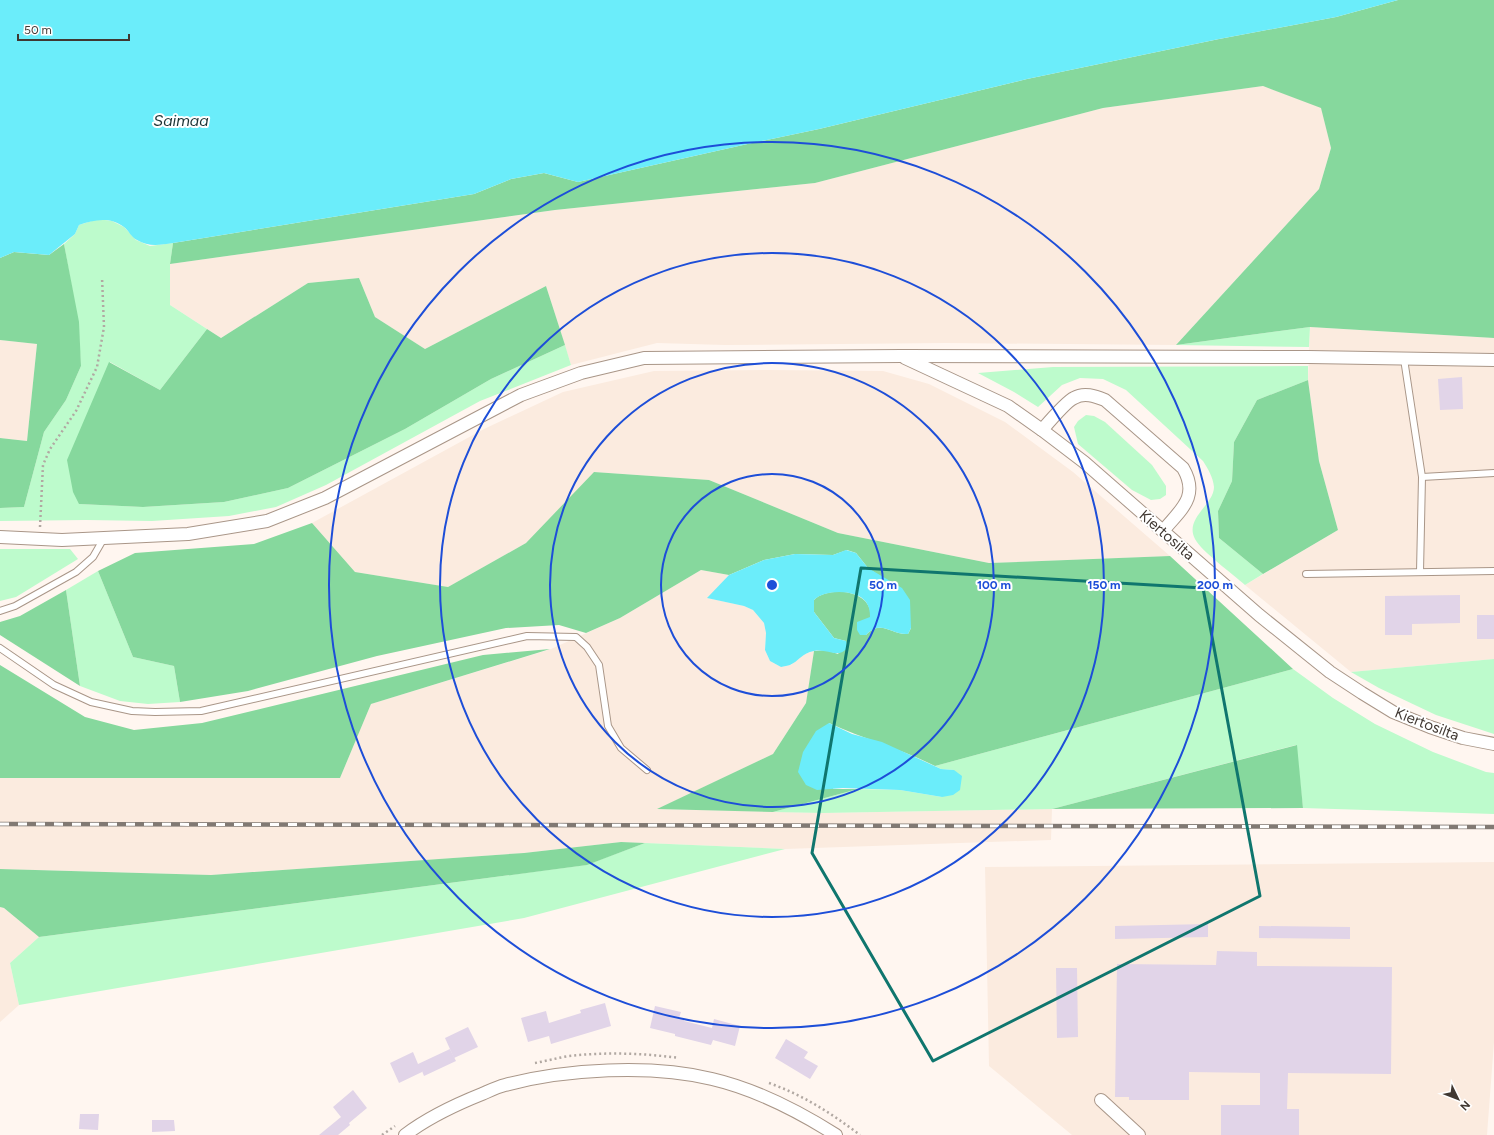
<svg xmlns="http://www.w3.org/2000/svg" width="1494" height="1135" viewBox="0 0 1494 1135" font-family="Figtree,sans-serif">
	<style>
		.built { fill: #fbebdf }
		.green { fill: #bdfbcc }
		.forest { fill: #86d89d }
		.water { fill: #6bedfa }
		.building { fill: #e1d4e8 }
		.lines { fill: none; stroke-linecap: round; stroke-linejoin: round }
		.lane-casing { stroke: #a99688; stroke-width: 8 }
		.street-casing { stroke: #a99688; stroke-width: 14 }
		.path { stroke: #b1a8a2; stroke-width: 2.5; stroke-dasharray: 2 3; stroke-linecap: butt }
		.lane { stroke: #fff; stroke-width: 6 }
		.street { stroke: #fff; stroke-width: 12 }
		.rail-casing { stroke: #817973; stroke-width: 4.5 }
		.rail { stroke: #fff; stroke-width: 3; stroke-dasharray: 9; stroke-linecap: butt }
		.marked { fill: none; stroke: #0f766e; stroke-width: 3; stroke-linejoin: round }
		.ring { fill: none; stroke: #1d4ed8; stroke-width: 2 }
		.labels { text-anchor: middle; stroke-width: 4; stroke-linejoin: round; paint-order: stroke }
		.street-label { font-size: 15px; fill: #403832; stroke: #fff }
		.water-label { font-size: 16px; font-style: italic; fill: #1b3234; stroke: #fff }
		.centre { fill: #1d4ed8; stroke: #fff; stroke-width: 2 }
		.ring-label { font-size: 12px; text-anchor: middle; font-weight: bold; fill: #1d4ed8; stroke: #fff; stroke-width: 4; stroke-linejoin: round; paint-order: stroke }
	</style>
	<rect width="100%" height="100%" fill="#fff6f0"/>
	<g class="built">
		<polygon points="1263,86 1321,107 1331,148 1319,189 1176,345 946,343 725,345 657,343 571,365 546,286 425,349 375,317 359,278 308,283 221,338 170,305 170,264 555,210 815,183 1103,108"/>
		<polygon points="1310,327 1494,338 1494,659 1351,672 1245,585 1338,530 1319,461 1308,380"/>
		<polygon points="0,340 37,344 27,441 0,438"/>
		<polygon points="768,370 883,371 929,384 1005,422 1073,472 1170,556 989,563 838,533 709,480 595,472 526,543 448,587 355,572 312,523 484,429 563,392 654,371"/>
		<polygon points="701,570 729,575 708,598 744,606 753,610 764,623 766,633 765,650 770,661 781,667 791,665 801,655 814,651 806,703 773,754 658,809 823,813 1052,809 1051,840 785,849 621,842 524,853 211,875 0,869 0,778 340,778 371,704 551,649 620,618"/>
		<polygon points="1494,862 1494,1042 1487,1135 1072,1135 989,1066 985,867"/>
		<polygon points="0,907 4,908 39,937 10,963 19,1005 0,1022"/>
	</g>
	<g class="green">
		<polygon points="98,219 112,221 124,227 136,240 150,246 173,243 170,264 170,305 207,329 160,390 110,362 79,504 143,507 224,502 288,488 405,429 491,379 565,345 571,365 480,401 326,485 276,507 229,516 152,521 86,520 0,521 0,508 24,507 44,432 66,400 81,366 78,322 64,244 75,234 79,225"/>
		<polygon points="1310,327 1309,347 1176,345"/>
		<path d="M1308 366V380L1257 400 1234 442 1232 481 1218 511 1219 538 1263 574 1245 585C1233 574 1202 552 1195 539 1184 518 1214 505 1214 487 1213 477 1208 469 1203 461L1126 390 1103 379 1080 378 1062 385 1038 407 1014 392 978 373 1053 367Z"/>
		<polygon points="1086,415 1094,416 1105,422 1152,465 1166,486 1166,495 1160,499 1151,500 1132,490 1078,444 1074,427 1078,421"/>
		<polygon points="0,549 70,549 78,559 16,597 0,601"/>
		<polygon points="98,571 133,657 174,666 180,702 148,704 120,701 80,686 66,590"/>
		<polygon points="1494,659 1494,734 1436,715 1379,688 1351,672"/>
		<polygon points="1293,669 1333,698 1375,724 1433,752 1486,772 1494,773 1494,814 1303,808 1296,745 1052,809 823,813 773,812 858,789 900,790 942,797 954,770 941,769 935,766"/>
		<polygon points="645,843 785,849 524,918 19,1005 10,963 39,937 586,865"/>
	</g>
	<g class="forest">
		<polygon points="1398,0 1494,0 1494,338 1310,327 1176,345 1319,189 1331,148 1321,108 1263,86 1103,108 815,183 555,210 170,264 173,243 474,194 511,179 544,173 578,182 752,143 819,129 1027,79 1219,39 1336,17"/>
		<polygon points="64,244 79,322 81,366 66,400 44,432 24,507 0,508 0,438 27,441 37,344 0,340 0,258 14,252 49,255"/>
		<polygon points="359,278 375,317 425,349 546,286 565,345 491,379 405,429 288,488 224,502 143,507 79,504 73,492 67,460 109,362 160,390 207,329 221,338 308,283"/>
		<polygon points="1308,380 1319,461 1338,530 1263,574 1219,538 1218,511 1232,481 1234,442 1257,400"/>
		<path d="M594 472 709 480 838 533 989 563 1170 556 1293 669 935 766C901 749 864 739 829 723L833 789H858L773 812 657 809 773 754 806 703 814 651 826 650 838 654 846 641 834 638 814 612V600C827 587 865 589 870 610 872 617 867 627 866 635 882 619 890 635 908 634L911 628 884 579 868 568 856 553 847 550 833 555 795 554 764 560 729 575 701 570 620 618 586 633 559 625 506 628 377 656 248 691 180 702 174 666 133 657 98 571 135 553 254 544 312 523 355 572 448 587 526 543Z"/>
		<polygon points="66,590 80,686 0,635 0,622 20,616"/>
		<polygon points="550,649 371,704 340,778 0,778 0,665 85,717 134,730 202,723 483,655"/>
		<polygon points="1297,745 1303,808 1052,809"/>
		<polygon points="621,842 645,843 587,865 39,937 4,908 0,907 0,869 211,875 524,853"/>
	</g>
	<g class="water">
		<path d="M0 0H1398L1336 17 1219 39 1027 79 819 129 752 143 578 182 544 173 511 179 474 194 173 243C160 245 148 247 137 240 131 237 129 231 124 227 109 216 94 220 79 225L75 234 49 255 14 252 0 258Z"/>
		<path d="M846 550 856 553 868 568 902 588 910 600 911 628 908 634C890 635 882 619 866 635H860L857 630V622L870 617C870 611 869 606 866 602 857 589 824 589 814 600V612L834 638 846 641 848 647C838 660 828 648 814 651 802 653 799 661 790 665 788 666 784 666 781 667L770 661 765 650 766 633 764 623 753 610 744 606 707 598 729 575 764 560 795 554 833 555Z"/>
		<polygon points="829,723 852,734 882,742 941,769 954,770 962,776 960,790 953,795 942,797 900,790 843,788 817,790 806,785 798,772 803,752 816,731"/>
	</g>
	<g class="building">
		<polygon points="1462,377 1463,409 1440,410 1438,379"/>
		<polygon points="1460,595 1460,623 1412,624 1412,635 1385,635 1385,596"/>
		<rect x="1477" y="615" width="17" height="24"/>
		<polygon points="1208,924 1208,937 1115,939 1115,926"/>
		<polygon points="1259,926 1350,927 1350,939 1259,938"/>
		<polygon points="1217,951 1257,952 1257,966 1392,967 1391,1074 1288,1073 1287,1109 1299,1109 1299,1135 1221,1135 1221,1105 1260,1105 1260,1073 1189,1072 1189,1100 1129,1100 1129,1097 1115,1097 1117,964 1216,965"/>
		<polygon points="1056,968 1077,968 1078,1037 1057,1038"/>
		<polygon points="605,1003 611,1026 551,1044 549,1036 528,1042 521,1018 546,1011 549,1023 581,1013 580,1010"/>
		<polygon points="655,1006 681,1012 679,1018 684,1019 684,1021 712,1028 714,1019 740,1026 735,1046 713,1040 711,1045 675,1036 675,1034 650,1028"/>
		<polygon points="468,1027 478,1047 454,1058 445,1038"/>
		<polygon points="786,1039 808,1052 804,1058 818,1066 810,1079 775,1058"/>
		<polygon points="450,1049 456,1061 424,1076 422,1071 422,1072 399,1083 390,1063 413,1052 418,1064"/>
		<polygon points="353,1090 367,1108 349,1123 350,1125 338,1135 319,1135 341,1117 333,1107"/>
		<polygon points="80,1114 99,1114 98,1130 79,1129"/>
		<polygon points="152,1120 174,1120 175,1131 152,1132"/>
	</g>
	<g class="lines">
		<defs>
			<g id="lane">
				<polyline points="1404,359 1422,477 1420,572"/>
				<polyline points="1422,477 1494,473"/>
				<polyline points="1306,574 1494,571"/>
				<polyline points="0,611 15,606 76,572 93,557 104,538"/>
				<polyline points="0,648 54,685 91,702 132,711 155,712 201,711 527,636 576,637 587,647 599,665 608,726 621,748 647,770"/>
			</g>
			<g id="street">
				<polyline points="905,358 1008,406 1042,430 1084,462 1259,615 1330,672 1362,693 1393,712 1430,727 1463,738 1494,744"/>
				<path d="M1042 430C1048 423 1067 401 1074 398 1084 392 1095 396 1105 400L1183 468C1200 497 1180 510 1163 531"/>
				<polyline points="0,537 62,540 188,534 267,521 325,498 521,395 581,373 644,358 902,356 1309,357 1494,360"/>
				<polyline points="1101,1100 1139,1135"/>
				<path d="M405 1135C426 1119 457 1104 482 1094 489 1091 497 1087 505 1085 565 1069 651 1064 712 1079 755 1089 798 1111 836 1135"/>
			</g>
		</defs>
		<use href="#lane" class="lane-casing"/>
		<use href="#street" class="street-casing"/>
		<g class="path">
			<polyline points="40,527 43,465 50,449 76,411 97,367 104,327 102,277"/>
			<path d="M535 1063C546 1061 557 1058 569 1056 605 1052 643 1053 679 1058"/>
			<path d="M769 1083C803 1095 831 1113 860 1135"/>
			<polyline points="382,1135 395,1126"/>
		</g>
		<use href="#lane" class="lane"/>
		<use href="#street" class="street"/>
		<defs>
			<polyline id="rail" points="0,824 1494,827"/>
		</defs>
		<use href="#rail" class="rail-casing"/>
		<use href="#rail" class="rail"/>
	</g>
	<path class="marked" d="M861 568 1203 588 1260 896 933 1061 812 853Z"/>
	<g class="ring">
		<circle cx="772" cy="585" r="111"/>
		<circle cx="772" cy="585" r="222"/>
		<circle cx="772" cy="585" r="332"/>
		<circle cx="772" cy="585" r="443"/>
	</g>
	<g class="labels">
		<g class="street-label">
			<text transform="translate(1167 535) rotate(41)" y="5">Kiertosilta</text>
			<text transform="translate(1427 724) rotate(21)" y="5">Kiertosilta</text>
		</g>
		<g class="water-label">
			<text x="181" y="126">Saimaa</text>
		</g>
	</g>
	<circle cx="772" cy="585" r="6" class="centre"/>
	<g class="ring-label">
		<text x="883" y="589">50 m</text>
		<text x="994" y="589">100 m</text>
		<text x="1104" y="589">150 m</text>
		<text x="1215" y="589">200 m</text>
	</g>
	<g transform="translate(1458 1099) rotate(133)" stroke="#ffffff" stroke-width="3" paint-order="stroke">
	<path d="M0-3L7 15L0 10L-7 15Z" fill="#403832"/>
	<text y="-6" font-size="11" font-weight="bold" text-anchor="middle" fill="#403832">N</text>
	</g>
	<path d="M18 34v6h111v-6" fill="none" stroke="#403832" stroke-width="2"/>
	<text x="24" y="34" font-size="12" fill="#403832" stroke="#ffffff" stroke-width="3" paint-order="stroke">50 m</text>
</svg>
